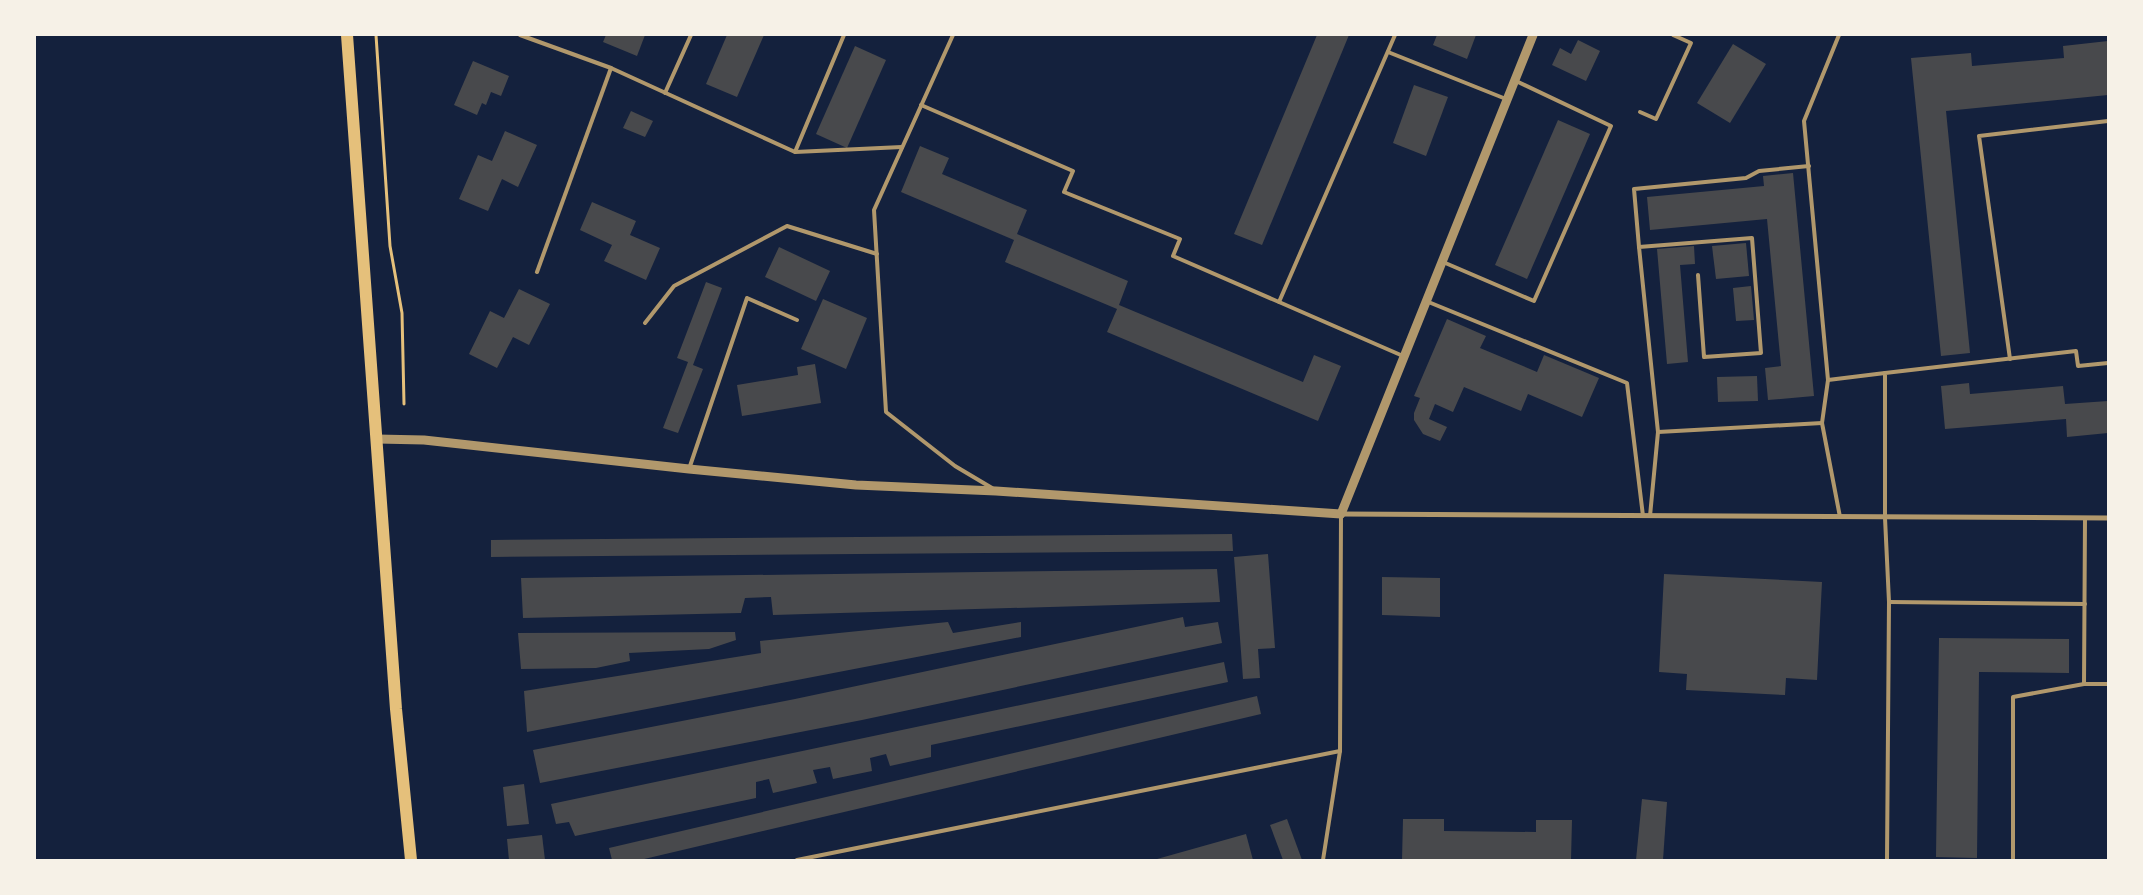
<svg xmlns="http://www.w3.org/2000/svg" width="2143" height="895" viewBox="0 0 2143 895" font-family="Lato,sans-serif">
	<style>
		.building { fill: #48494c }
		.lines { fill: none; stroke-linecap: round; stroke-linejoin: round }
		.path { stroke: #e5c07b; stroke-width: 3 }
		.service { stroke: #b1986c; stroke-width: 4 }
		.minor { stroke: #b1986c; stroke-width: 5 }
		.tertiary { stroke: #b1986c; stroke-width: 9 }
		.primary { stroke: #e5c07b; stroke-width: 12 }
	</style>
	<rect width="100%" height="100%" fill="#14213d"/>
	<g class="building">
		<polygon points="606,35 645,35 637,56 603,42"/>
		<polygon points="727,35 764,35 737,97 706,84"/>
		<polygon points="1317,35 1349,35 1262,245 1234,234"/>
		<polygon points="1437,35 1476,35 1467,59 1433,45"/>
		<polygon points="1578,40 1600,51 1586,81 1552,65 1560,48 1571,54"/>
		<polygon points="2108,41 2108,95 1946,111 1970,353 1941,356 1911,58 1971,53 1972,66 2064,58 2063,46"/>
		<polygon points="1733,44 1766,64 1730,123 1697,103"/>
		<polygon points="855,46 886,60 847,148 816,134"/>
		<polygon points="473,61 509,76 501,96 491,92 486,105 482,103 477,115 454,105"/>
		<polygon points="1414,85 1448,97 1426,156 1393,143"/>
		<polygon points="631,111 653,121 645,137 623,128"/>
		<polygon points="1558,120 1590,134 1527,279 1495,265"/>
		<polygon points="505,131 537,145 518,187 502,179 488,211 459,199 478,155 492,161"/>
		<polygon points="920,146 949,158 942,174 1027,210 1017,234 1128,281 1119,305 1303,382 1314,355 1341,366 1318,421 1107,332 1117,309 1005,262 1014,240 901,192"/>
		<polygon points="1793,173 1814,396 1768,400 1765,368 1781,366 1767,219 1650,230 1647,197 1764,186 1763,176"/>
		<polygon points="592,202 636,221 630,235 660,248 646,280 604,261 612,245 580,230"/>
		<polygon points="1746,243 1749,276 1716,279 1712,246"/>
		<polygon points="1694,246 1695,264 1680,265 1688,362 1667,364 1657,249"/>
		<polygon points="779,247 830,271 816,301 765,277"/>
		<polygon points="706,282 722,288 693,365 703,369 678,433 663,428 688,362 677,358"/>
		<polygon points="1751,286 1754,320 1736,321 1733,288"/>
		<polygon points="519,289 550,304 529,345 513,337 497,368 469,354 490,311 504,318"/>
		<polygon points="823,299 867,318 846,369 801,349"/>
		<polygon points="1447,319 1486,336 1480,348 1537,372 1544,355 1599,378 1582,417 1528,394 1521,411 1464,387 1453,412 1435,404 1429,419 1447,427 1440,441 1423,434 1414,420 1414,413 1420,398 1414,396"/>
		<polygon points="815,364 821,403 742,416 737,385 798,375 797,367"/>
		<polygon points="1757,376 1758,401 1718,402 1717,377"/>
		<polygon points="1969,383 1970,394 2063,386 2065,404 2108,401 2108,433 2067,437 2066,419 1945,429 1941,386"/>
		<polygon points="1232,534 1233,551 491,557 491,540"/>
		<polygon points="1268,554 1275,648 1258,649 1260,678 1243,679 1234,557"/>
		<polygon points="1217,569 1220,602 773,615 771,597 745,598 741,613 523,618 521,578"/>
		<polygon points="1664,574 1822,582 1817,680 1786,678 1785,695 1686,690 1687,674 1659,672"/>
		<polygon points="1382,577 1440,578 1440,617 1382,615"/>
		<polygon points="1183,617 1185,627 1218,622 1222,643 862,720 540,783 533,750 795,699"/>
		<polygon points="948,622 953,633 1021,622 1021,637 527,732 524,691 761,653 760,641"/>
		<polygon points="735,632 736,640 709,649 629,653 630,661 596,668 521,669 518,633"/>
		<polygon points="1939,638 2069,639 2069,673 1979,672 1977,858 1936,857"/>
		<polygon points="1224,662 1228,682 931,745 931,757 890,766 886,754 870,758 872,771 833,779 830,767 813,770 817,783 773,793 769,779 756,782 756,798 575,836 569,822 556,824 551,804"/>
		<polygon points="1257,696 1261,714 640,860 612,860 609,848"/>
		<polygon points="524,784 529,824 507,826 503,787"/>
		<polygon points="1642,799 1667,802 1663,860 1636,860"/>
		<polygon points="1287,819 1302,860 1283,860 1270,825"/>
		<polygon points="1403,819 1444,819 1444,831 1536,832 1536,820 1572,820 1571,860 1402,860"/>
		<polygon points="1246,834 1253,860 1157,860 1157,859"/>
		<polygon points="542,835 545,860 509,860 507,839"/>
	</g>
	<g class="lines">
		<polyline class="path" points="376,35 390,246 402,313 404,404"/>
		<g class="service">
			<polyline points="520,35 611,68 795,152 902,147"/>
			<polyline points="953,35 874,210 886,412 955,466 992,488"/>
			<polyline points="1839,35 1804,121 1828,380 1822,423 1840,517"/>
			<polyline points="1388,52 1506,99"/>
			<polyline points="665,93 691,35"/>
			<polyline points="921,105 1073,171 1064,192 1180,239 1173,256 1279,302 1395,35"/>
			<polyline points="1640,112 1656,119 1691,43 1673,35"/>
			<polyline points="795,152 844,35"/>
			<polyline points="1639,247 1634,189 1746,178 1759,171 1809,166"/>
			<polyline points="1443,262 1534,301 1611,126 1516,81"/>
			<polyline points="537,272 611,68"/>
			<polyline points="1426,301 1627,383 1643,516"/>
			<polyline points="1279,302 1403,356"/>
			<polyline points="645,323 674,286 787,226 877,254"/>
			<polyline points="2010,359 1979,136 2108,121"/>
			<polyline points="1828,380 1885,373"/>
			<polyline points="1658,432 1822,423"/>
			<polyline points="689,469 747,298 797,320"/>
			<polyline points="1650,516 1658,432 1639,247 1752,238 1761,353 1704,357 1698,275"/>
			<polyline points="1889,602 2085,604"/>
			<polyline points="2084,684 2085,519"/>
			<polyline points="797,860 1340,751"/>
			<polyline points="1323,860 1340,751 1341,514"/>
			<polyline points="1887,860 1889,602 1885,518 1885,373 2076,351 2078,366 2108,363"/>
			<polyline points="2013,860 2013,697 2084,684 2108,684"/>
		</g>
		<polyline class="minor" points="1341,514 2108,518"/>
		<polyline class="tertiary" points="377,439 424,440 689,469 856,485 996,491 1341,514 1533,35"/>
		<polyline class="primary" points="347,35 396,709 411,860"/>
	</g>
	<rect width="2143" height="895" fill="none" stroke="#f6f1e7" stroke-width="72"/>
</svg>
